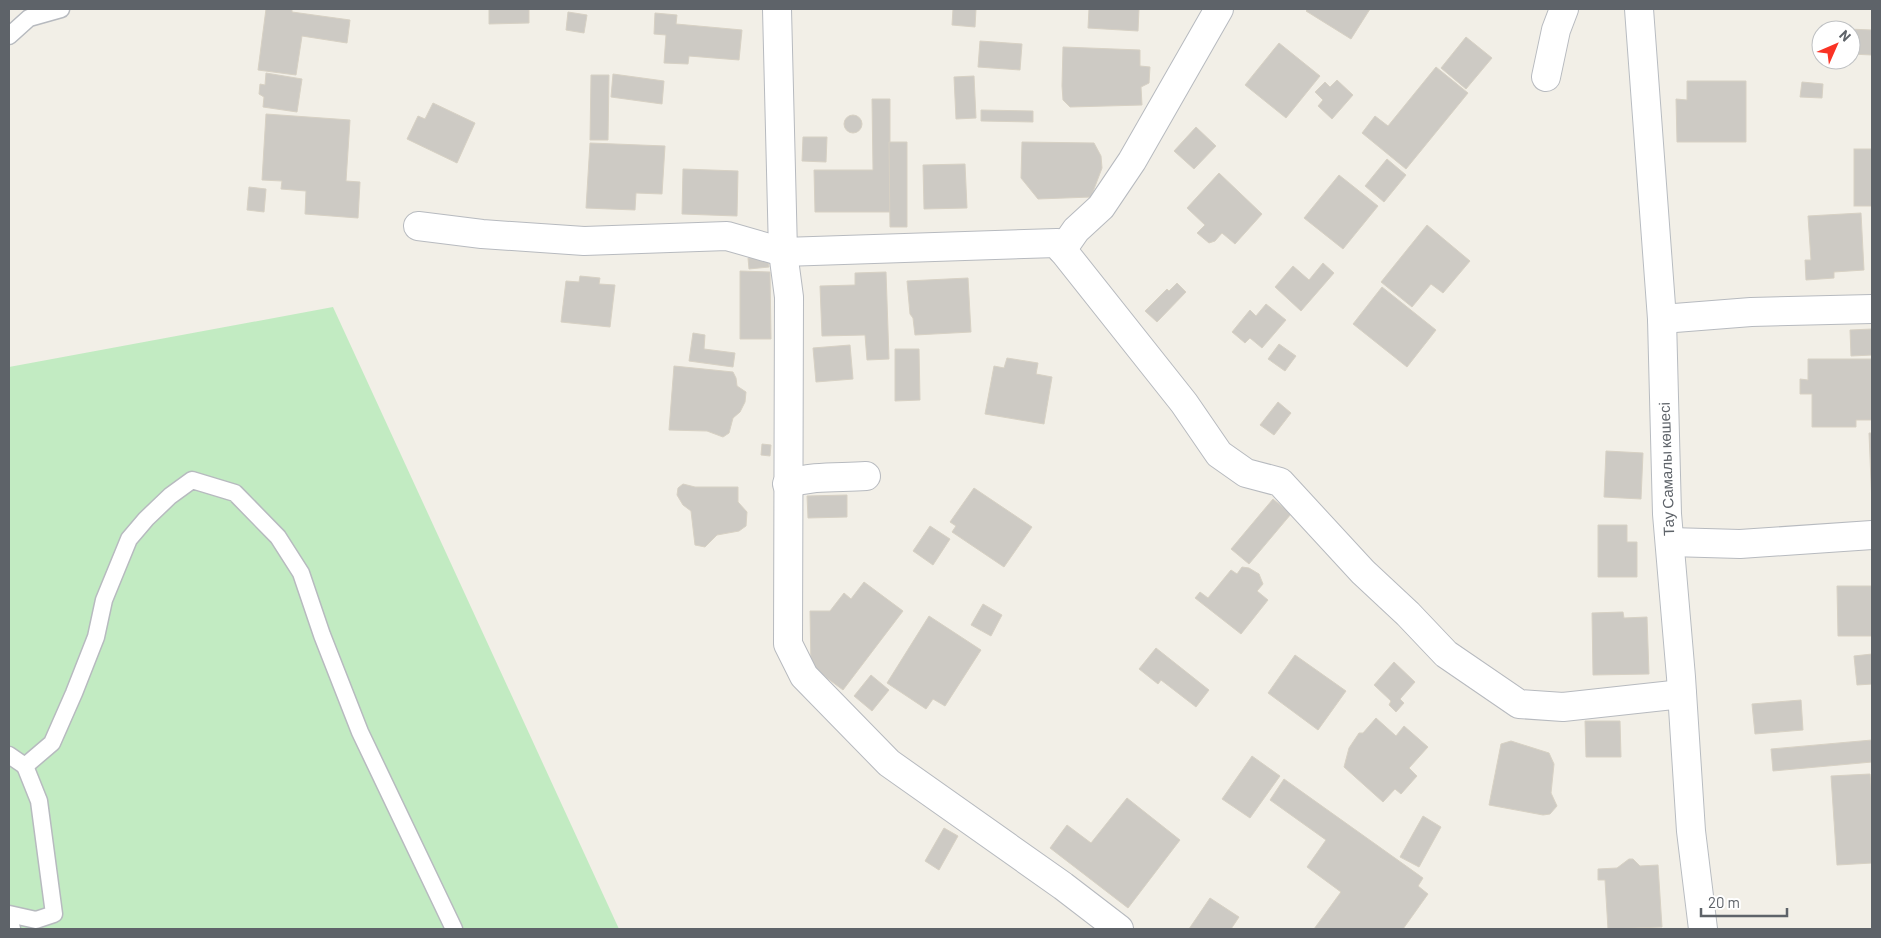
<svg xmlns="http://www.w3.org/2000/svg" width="1881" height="938" viewBox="0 0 1881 938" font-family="Barlow,sans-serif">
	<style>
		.green { fill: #c2ebc2 }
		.building { fill: #cdcac4; stroke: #d7d1c4 }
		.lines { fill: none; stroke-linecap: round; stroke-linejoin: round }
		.lane-casing { stroke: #b7babf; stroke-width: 19 }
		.street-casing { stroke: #b7babf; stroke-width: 30 }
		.secondary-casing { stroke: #b8bcc1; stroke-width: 30 }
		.lane { stroke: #fff; stroke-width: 16 }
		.street { stroke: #fff; stroke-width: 28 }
		.secondary { stroke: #fff; stroke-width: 28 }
		.labels { text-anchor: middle; stroke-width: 5; stroke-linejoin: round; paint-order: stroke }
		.street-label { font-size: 15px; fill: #5e6369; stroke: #fff }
	</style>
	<rect width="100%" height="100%" fill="#f2efe7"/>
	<polygon class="green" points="333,307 619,929 9,929 9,367"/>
	<g class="building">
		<polygon points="266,9 292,9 292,12 350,20 347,43 302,36 296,75 258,70"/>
		<polygon points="489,9 529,9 529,23 489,24"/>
		<polygon points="953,9 976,9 975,27 952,25"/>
		<polygon points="1089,9 1139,9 1138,31 1088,28"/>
		<polygon points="1308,9 1370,9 1351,39 1306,11"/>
		<polygon points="568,12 587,15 584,33 566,30"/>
		<polygon points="655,13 677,15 676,24 742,30 739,60 689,56 688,64 664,63 666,35 654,34"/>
		<polygon points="1848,29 1872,30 1872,55 1851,54 1851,30"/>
		<polygon points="1466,37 1492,58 1466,89 1441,68"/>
		<polygon points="980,41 1022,44 1020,70 978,67"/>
		<polygon points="1279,43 1320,76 1286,118 1245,85"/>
		<polygon points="1063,47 1140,50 1140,66 1150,67 1149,83 1141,87 1142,105 1070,107 1063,100 1062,86"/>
		<polygon points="1436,67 1468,93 1406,169 1362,133 1375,116 1388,126"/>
		<polygon points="266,73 302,79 297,112 263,107 264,97 259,94 260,84 265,85"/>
		<polygon points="613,74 664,81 662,104 611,97"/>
		<polygon points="591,75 609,75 608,140 590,140"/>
		<polygon points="974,76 976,118 956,119 954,77"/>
		<polygon points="1337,80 1353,95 1332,119 1318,106 1323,100 1315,92 1325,82 1330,87"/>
		<polygon points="1687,81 1746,81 1746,142 1677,142 1676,99 1687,100"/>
		<polygon points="1802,82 1823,84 1822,98 1800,97"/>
		<polygon points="872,99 890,99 890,212 815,212 814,170 873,170"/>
		<polygon points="433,103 475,123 457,163 407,139 418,116 425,119"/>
		<polygon points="981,110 1033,111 1033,122 981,121"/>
		<polygon points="266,114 350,120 346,181 360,182 358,218 305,214 306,191 281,189 282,181 262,180"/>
		<circle cx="853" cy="124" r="9"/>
		<polygon points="1196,127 1216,146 1194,169 1174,151"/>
		<polygon points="803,137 827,137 826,162 802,161"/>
		<polygon points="889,142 907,142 907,227 890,227"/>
		<polygon points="1022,142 1094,143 1101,156 1102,168 1091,197 1038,199 1021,178"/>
		<polygon points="590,143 665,146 662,194 636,193 635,210 586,208"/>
		<rect x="1854" y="149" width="18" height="57"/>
		<polygon points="1387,159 1406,175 1384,202 1365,186"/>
		<polygon points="965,164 967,208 924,209 923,165"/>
		<polygon points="683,169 738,171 737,216 682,214"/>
		<polygon points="1219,173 1262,214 1235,244 1222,233 1215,241 1209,243 1197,233 1205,225 1187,208"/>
		<polygon points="1339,175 1378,206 1343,249 1304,218"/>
		<polygon points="249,187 266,189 264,212 247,210"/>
		<polygon points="1861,213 1864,270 1834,272 1834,278 1806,280 1805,260 1811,260 1808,216"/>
		<polygon points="1427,225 1470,261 1443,293 1431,284 1412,307 1381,282"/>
		<polygon points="768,257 769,267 749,269 748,258"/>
		<polygon points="1323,263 1334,273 1301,311 1275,287 1293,266 1309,280"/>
		<polygon points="740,271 770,272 771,339 740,339"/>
		<polygon points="886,272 889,359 867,360 865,335 822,336 820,286 855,285 855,273"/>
		<polygon points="580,276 600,278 599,284 615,285 610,327 561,322 566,281 579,282"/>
		<polygon points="968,278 971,332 915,335 913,318 910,314 907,281"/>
		<polygon points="1177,283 1186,292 1157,322 1145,311 1167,289 1169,291"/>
		<polygon points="1382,287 1436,330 1407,367 1353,324"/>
		<polygon points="1266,304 1286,320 1262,348 1250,338 1245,343 1232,332 1250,310 1256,316"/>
		<polygon points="1872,329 1872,355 1851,356 1850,330"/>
		<polygon points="693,333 705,335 704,349 735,353 733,367 689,361"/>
		<polygon points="1279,344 1296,356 1285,371 1268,359"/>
		<polygon points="850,345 853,379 816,382 813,348"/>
		<polygon points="895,349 919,349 920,400 895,401"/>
		<polygon points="1007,358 1038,363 1036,374 1052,377 1044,424 985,414 994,366 1004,368"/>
		<polygon points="1808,359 1872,359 1872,420 1856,420 1856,427 1812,427 1812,394 1800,394 1800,379 1808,380"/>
		<polygon points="674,366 733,372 736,378 737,386 746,392 745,402 740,412 733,418 729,433 723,437 707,431 669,430"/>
		<polygon points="1278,402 1291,413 1274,435 1260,425"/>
		<polygon points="1869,433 1872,433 1872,505"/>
		<polygon points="762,444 771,445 770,456 761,455"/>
		<polygon points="1606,451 1643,453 1641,499 1604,497"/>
		<polygon points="683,484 695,487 738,487 738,502 747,512 746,526 739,531 717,535 705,547 695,545 691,511 683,505 677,495 678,488"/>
		<polygon points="974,488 1032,527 1004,567 952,532 956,526 950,522"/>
		<polygon points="847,495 847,517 808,518 807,496"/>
		<polygon points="1273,499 1291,514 1249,564 1231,549"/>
		<polygon points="1598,525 1627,525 1627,542 1637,542 1637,577 1598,577"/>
		<polygon points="930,526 950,539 933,565 913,551"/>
		<polygon points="1242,567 1249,568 1259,574 1263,584 1257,591 1268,600 1241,634 1195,598 1200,592 1208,598 1231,570 1237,574"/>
		<polygon points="864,582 903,611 843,690 811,666 810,611 830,611 844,593 851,599"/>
		<polygon points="1837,586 1872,586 1872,636 1838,636"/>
		<polygon points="983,604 1002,615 991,636 971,625"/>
		<polygon points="1623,612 1624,618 1647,617 1649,674 1593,675 1592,613"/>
		<polygon points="929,616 981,650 945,706 933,699 926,709 887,683"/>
		<polygon points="1156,648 1209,690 1196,707 1161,680 1158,684 1139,669"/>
		<polygon points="1872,654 1872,684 1857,685 1854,656"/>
		<polygon points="1295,655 1346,691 1318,730 1268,693"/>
		<polygon points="1394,662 1415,682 1400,699 1404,703 1396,712 1389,705 1391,701 1374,685"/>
		<polygon points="871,675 889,690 872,711 854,696"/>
		<polygon points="1801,700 1803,730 1755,734 1752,704"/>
		<polygon points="1376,718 1396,736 1404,726 1428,747 1409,768 1417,776 1401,794 1395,789 1383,802 1344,767 1349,748 1359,733 1363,733"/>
		<polygon points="1585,721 1620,721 1621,757 1586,757"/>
		<polygon points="1872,740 1872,762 1773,771 1771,749"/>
		<polygon points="1511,741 1549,753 1554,764 1551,793 1557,806 1550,814 1543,815 1489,805 1501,744"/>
		<polygon points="1252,756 1280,776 1250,818 1222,799"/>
		<polygon points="1870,774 1872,794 1872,863 1837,865 1831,776"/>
		<polygon points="1284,779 1423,878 1418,886 1428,894 1403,929 1314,929 1341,892 1307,867 1326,840 1270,800"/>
		<polygon points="1127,798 1180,840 1128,908 1050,848 1067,825 1091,843"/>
		<polygon points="1423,816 1441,827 1419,867 1400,857"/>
		<polygon points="944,828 958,836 939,870 925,861"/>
		<polygon points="1629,859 1633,859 1640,866 1658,865 1662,927 1608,929 1605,880 1598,880 1598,869 1617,868"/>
		<polygon points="1210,898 1239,917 1231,929 1189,929"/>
	</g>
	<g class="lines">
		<defs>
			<g id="lane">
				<polyline points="9,36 29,18 61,9"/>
				<polyline points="9,755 25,766 52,743 74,693 96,637 104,600 129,539 146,519 170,496 192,480 235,493 278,537 301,573 322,635 360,732 454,929"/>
				<polyline points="9,914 36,920 54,914 39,801 25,766"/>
				<polyline points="9,917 12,929"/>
			</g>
			<g id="street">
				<polyline points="777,9 783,252 789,297 788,644 804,676 889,763 1063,886 1119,929"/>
				<polyline points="1546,77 1556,30 1564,9"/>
				<polyline points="418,226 482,234 584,241 727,236 783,252 1057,243 1184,403 1219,454 1246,473 1280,482 1363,572 1408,614 1446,654 1519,704 1563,707 1682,694"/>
				<polyline points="1062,250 1076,230 1101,207 1132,161 1219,9"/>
				<polyline points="1662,319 1751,312 1872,309"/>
				<path d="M787 484C815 475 838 478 866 476"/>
				<polyline points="1670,542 1740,544 1872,535"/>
			</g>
			<polyline id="secondary" points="1639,9 1662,319 1667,514 1681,677 1691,831 1703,929"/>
		</defs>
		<use href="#lane" class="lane-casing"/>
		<use href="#street" class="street-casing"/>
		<use href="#secondary" class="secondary-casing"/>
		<use href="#lane" class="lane"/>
		<use href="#street" class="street"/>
		<use href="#secondary" class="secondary"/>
	</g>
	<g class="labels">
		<g class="street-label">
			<text transform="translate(1667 469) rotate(-92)" y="5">Тау Самалы көшесі</text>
		</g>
	</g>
	<rect width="1881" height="938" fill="none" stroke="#5e6369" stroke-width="20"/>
	<g transform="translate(1836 45) rotate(45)"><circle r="24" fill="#ffffff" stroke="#bfc1c3"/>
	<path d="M0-4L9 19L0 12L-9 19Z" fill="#fa3325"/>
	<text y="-8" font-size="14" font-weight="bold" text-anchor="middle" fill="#5e6369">N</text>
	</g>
	<path d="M1701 908v8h86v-8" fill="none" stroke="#5e6369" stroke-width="2.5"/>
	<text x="1708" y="908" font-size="15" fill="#5e6369" stroke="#ffffff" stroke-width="4" paint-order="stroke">20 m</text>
</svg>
